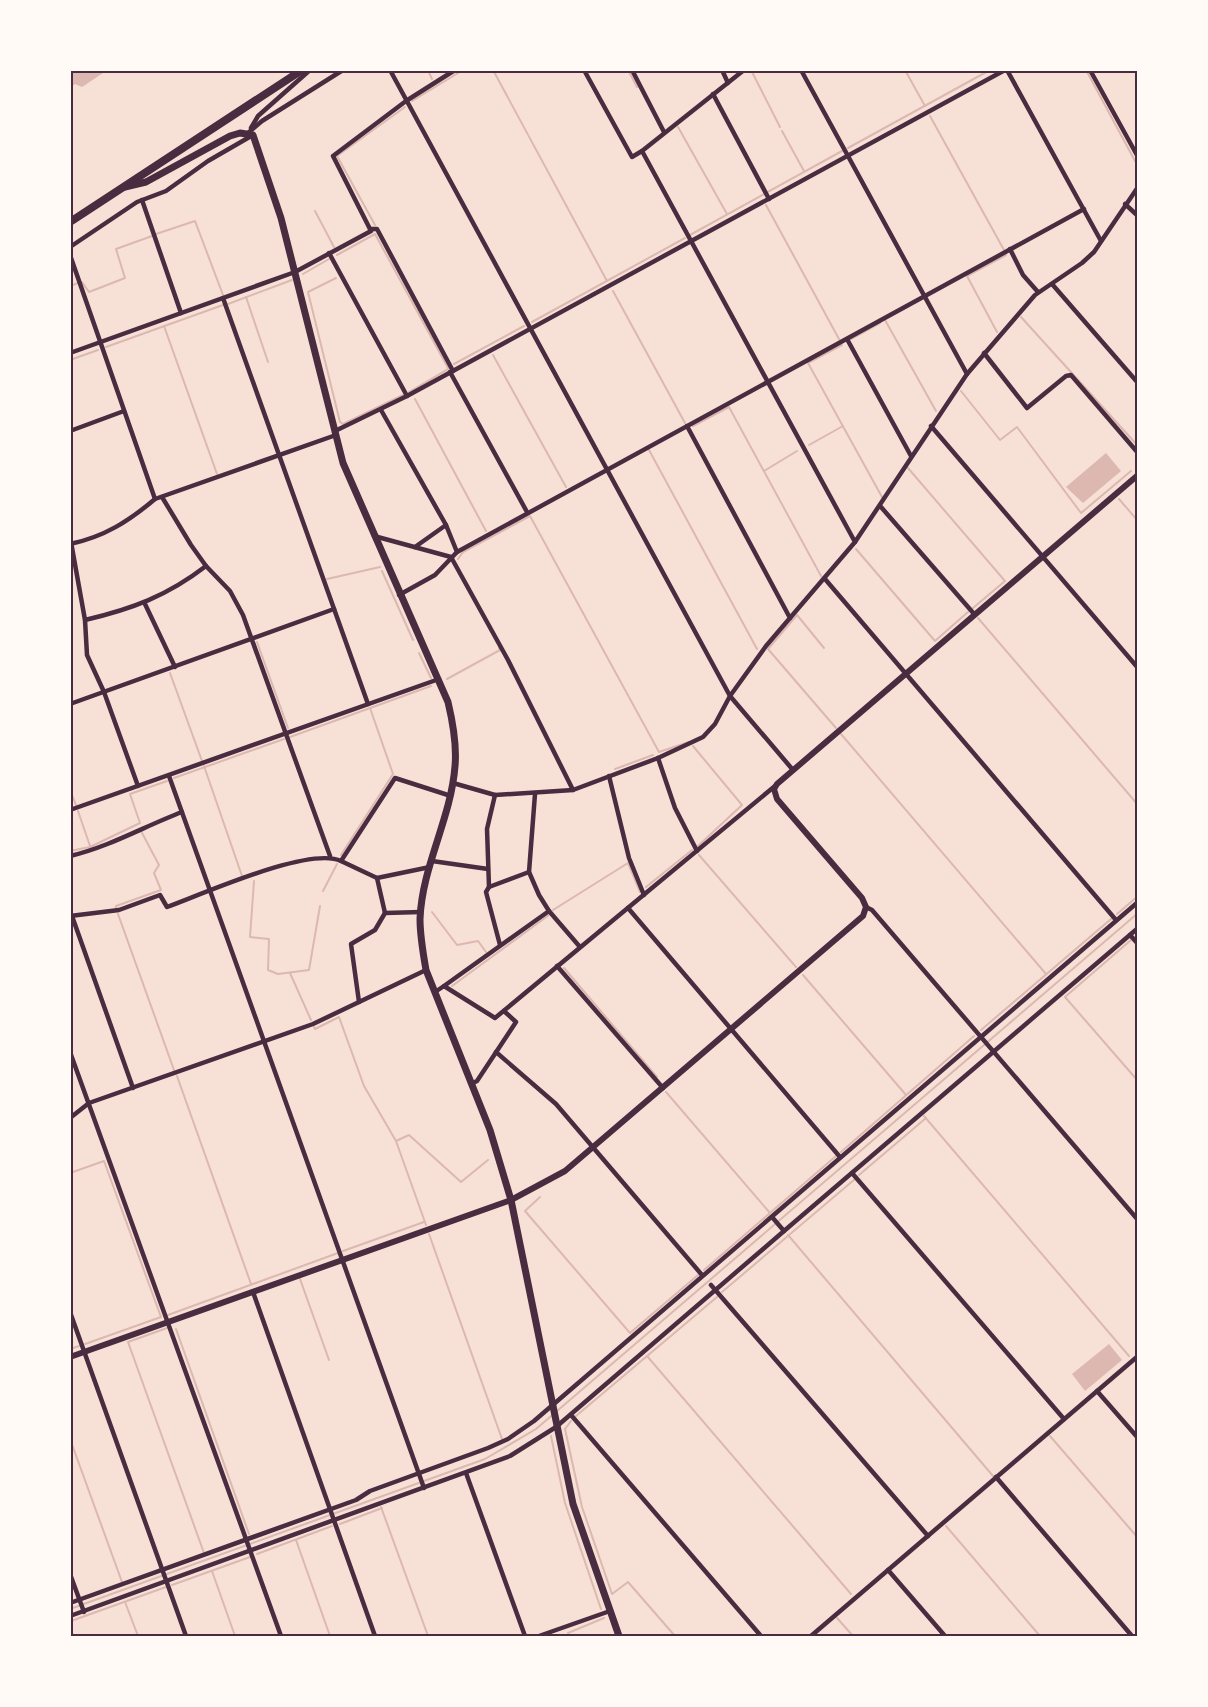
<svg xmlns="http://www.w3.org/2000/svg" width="1208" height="1707" viewBox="0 0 1208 1707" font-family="Rubik,sans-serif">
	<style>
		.water { fill: #dcb8b0 }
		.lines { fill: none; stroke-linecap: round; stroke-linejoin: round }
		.stream { stroke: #dcb8b0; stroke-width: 2 }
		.minor { stroke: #4a2c40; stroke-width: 4.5 }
		.tertiary { stroke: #4a2c40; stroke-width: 6 }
		.secondary { stroke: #4a2c40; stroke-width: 7 }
		.primary { stroke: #4a2c40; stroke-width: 8 }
		.neatline { fill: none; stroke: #4a2c40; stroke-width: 2 }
	</style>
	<rect width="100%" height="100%" fill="#f7e1d7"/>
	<g class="water">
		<polygon points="71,70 106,70 106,71 82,87 75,84 71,87"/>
		<polygon points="1106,453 1121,471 1083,503 1066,487"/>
		<polygon points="1109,1344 1122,1360 1085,1391 1072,1374"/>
	</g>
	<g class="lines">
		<g class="stream">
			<polyline points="428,70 432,79"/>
			<polyline points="493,70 607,281"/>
			<polyline points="628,70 637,87"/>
			<polyline points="751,70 780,127"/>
			<polyline points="905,70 925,106"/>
			<polyline points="1086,70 1135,161"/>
			<polyline points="412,101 463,70"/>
			<polyline points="930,116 1004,250"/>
			<polyline points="678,127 727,214"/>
			<polyline points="782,131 804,171"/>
			<polyline points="848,148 990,70"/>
			<polyline points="766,205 839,339"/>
			<polyline points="315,211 334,247"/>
			<polyline points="375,225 337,156 405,107"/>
			<polyline points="156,234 195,221 223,295"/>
			<polyline points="690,235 842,151"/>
			<polyline points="337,255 375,234 448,368"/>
			<polyline points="303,274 329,259"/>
			<polyline points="336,278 308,292 340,422 343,424 403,395"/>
			<polyline points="82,282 89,292 125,278 116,249 152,236"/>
			<polyline points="70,286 78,283"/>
			<polyline points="613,291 685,423"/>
			<polyline points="246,297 268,362"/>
			<polyline points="228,304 292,280"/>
			<polyline points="1021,317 1138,446"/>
			<polyline points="885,320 936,411"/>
			<polyline points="532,322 685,238"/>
			<polyline points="164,326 217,474"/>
			<polyline points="997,332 967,276 1006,255"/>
			<polyline points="851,339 880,323"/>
			<polyline points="842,345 808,363 882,497"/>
			<polyline points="106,347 223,305"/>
			<polyline points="493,355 566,487"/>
			<polyline points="70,360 98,350"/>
			<polyline points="454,364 524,326"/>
			<polyline points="961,391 1000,440 1017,427 1081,513 1131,471"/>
			<polyline points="409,392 448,369"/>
			<polyline points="415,399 486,531"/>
			<polyline points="693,426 729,407 821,576"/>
			<polyline points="809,445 843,426"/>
			<polyline points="649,450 757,649"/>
			<polyline points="908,468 1005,581 973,608"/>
			<polyline points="764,471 797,451"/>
			<polyline points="1119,499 1138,521"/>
			<polyline points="856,549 935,641 968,612"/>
			<polyline points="458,559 463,552 530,516 659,752 689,742"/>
			<polyline points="382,571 413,640"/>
			<polyline points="327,579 380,567"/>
			<polyline points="978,618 1138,805"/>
			<polyline points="257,642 288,728"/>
			<polyline points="824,648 797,615 768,649 836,728"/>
			<polyline points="419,653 431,678"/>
			<polyline points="170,673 202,761"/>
			<polyline points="447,679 500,650 499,648"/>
			<polyline points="841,734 1046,974"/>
			<polyline points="290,737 431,686"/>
			<polyline points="693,746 742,805 698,846"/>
			<polyline points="204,766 242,876"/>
			<polyline points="615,769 653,755"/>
			<polyline points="174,778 284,739"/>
			<polyline points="70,790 76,805"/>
			<polyline points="78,811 90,846"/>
			<polyline points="70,851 90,847 140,823 130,794 167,781"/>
			<polyline points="341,855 393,774 370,708"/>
			<polyline points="699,855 796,967"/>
			<polyline points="254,881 250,937 269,939 268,970 278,974 309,970 320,906"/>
			<polyline points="646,887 692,850"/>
			<polyline points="323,891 337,864"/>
			<polyline points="116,908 116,906 161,890 154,873 159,865 141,831"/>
			<polyline points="553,910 628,863 640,892"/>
			<polyline points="432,912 457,945 478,941 486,952"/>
			<polyline points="118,914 174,1070"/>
			<polyline points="1117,914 1138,896"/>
			<polyline points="1135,937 1138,935"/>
			<polyline points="1131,940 1065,997 1138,1081"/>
			<polyline points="564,968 657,1077"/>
			<polyline points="290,973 311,1020"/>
			<polyline points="803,975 906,1095"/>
			<polyline points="452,986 549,915"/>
			<polyline points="314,1027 315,1029 339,1017 364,1086 396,1141 426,1225"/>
			<polyline points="981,1030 1111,919"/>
			<polyline points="177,1076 251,1284"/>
			<polyline points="666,1092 770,1213"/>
			<polyline points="924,1116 1129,1356"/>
			<polyline points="396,1141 409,1135 461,1182 488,1160"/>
			<polyline points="841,1152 974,1036"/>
			<polyline points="70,1173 104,1161 161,1317 85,1344"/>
			<polyline points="859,1175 926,1118"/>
			<polyline points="540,1197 525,1211 630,1333 698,1275"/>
			<polyline points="429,1234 502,1439"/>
			<polyline points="788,1235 993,1476"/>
			<polyline points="343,1251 424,1222"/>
			<polyline points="704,1270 836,1156"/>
			<polyline points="300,1279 329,1360"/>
			<polyline points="722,1292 855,1179"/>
			<polyline points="168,1315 338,1253"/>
			<polyline points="167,1328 128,1342 204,1553"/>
			<polyline points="176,1329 249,1534"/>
			<polyline points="70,1349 79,1346"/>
			<polyline points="647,1356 851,1594"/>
			<polyline points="576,1416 717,1297"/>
			<polyline points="571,1421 565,1429 582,1507 612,1594 628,1582 675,1636"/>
			<polyline points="551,1436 565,1503 601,1609"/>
			<polyline points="1050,1436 1138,1538"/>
			<polyline points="70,1439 122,1582"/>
			<polyline points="381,1507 428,1636"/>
			<polyline points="340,1524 382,1508"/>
			<polyline points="946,1526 1040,1636"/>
			<polyline points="296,1540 330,1636"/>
			<polyline points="257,1554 332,1526"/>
			<polyline points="212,1571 235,1636"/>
			<polyline points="172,1585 250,1557"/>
			<polyline points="125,1602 138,1636"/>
			<polyline points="70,1609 485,1459 536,1429 1138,913"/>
			<polyline points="837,1618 853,1636"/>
			<polyline points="71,1621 166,1587"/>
			<polyline points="569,1636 568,1633 604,1618"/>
		</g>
		<g class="minor">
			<polyline points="390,70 730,696 793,770"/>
			<polyline points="584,70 632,157 642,151"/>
			<polyline points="632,70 664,132"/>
			<polyline points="722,70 728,83"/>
			<polyline points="744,70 642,151 855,542"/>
			<polyline points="801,70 967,374"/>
			<polyline points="1007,70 1101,241"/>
			<polyline points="1090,70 1138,157"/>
			<polyline points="713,94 769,199"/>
			<polyline points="251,128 258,116 310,70"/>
			<polyline points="248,133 262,121 343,70"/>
			<polyline points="142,200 181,313"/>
			<polyline points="1125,204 1138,216"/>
			<polyline points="370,229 377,229 453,371"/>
			<polyline points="70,247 137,202 166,191 208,161 253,135"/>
			<polyline points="1010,249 1023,275 1038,292"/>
			<polyline points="329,253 407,396"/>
			<polyline points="70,255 155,499"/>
			<polyline points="1052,284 1138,383"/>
			<polyline points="223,298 368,704"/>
			<polyline points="847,339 911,456"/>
			<polyline points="70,353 295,272 371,231 333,156 406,101 455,70"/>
			<polyline points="984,353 1027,408 1066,376 1071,375 1138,453"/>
			<polyline points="450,372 527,512"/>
			<polyline points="381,410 446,525 457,552"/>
			<polyline points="687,426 790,618"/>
			<polyline points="931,426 1138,668"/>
			<polyline points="70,431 124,411"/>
			<polyline points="335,431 407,396 1005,70"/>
			<polyline points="162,497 191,545 206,566 230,591 243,615 330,856"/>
			<polyline points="881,507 975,615"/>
			<polyline points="374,536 451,557 508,660 573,790"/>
			<polyline points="71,542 85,620 87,655 104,692 138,786"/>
			<path d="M70 544C104 537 129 521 155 499L336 435"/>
			<polyline points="415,547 446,525"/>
			<polyline points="825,579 1116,920"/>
			<polyline points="399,595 435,575 457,552 1084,209"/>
			<polyline points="145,604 175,667"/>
			<path d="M85 620C132 609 167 596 206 566"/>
			<polyline points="70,704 334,609"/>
			<polyline points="658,758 675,808 697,851"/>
			<polyline points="169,776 424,1488"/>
			<polyline points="609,776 629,858 644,895"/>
			<polyline points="453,783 495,795 573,790 658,758 703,737 715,724 730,696 766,646 855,542 967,374 1035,295 1082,263 1094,252 1138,187"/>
			<polyline points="535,794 529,872 539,895 549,911"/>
			<polyline points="495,795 487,829 489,887 486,892 500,945"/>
			<polyline points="70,810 439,679"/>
			<path d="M70 856C109 847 145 826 182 812"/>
			<polyline points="341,861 377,878 430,867"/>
			<polyline points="432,861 488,869"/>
			<polyline points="377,878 385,913 421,912"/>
			<polyline points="489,887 529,872"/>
			<polyline points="866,907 872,910 1138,1220"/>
			<polyline points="628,908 840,1157"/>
			<path d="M70 916 119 910 160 895 167 907C203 894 309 846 341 861L395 778 451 796"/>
			<polyline points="72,916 133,1088"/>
			<polyline points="1130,935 1138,944"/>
			<polyline points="557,966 663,1088"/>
			<polyline points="444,986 549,911 580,947"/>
			<polyline points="435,992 444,986 495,1018 775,786"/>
			<polyline points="359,1002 351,944 375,930 385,913"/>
			<polyline points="70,1052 281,1636"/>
			<polyline points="496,1052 556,1104 702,1275"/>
			<polyline points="471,1084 477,1081 516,1022 504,1011"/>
			<polyline points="70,1118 89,1103 313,1024 426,970"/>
			<polyline points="852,1173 1064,1419"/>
			<polyline points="784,1231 1138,928"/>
			<polyline points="711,1285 928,1536"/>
			<polyline points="253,1292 375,1636"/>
			<polyline points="70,1312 186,1636"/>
			<polyline points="1097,1391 1138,1438"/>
			<polyline points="571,1415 761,1636"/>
			<polyline points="466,1473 525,1636"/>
			<polyline points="996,1477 1132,1636"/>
			<polyline points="888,1570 945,1636"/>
			<polyline points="70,1574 84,1612"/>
			<polyline points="70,1603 356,1500 370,1491 488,1448 508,1439 534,1421 1138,902"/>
			<polyline points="70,1616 510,1456 556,1427 784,1231 772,1217"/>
			<polyline points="70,1633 72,1636"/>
			<polyline points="539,1636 610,1611"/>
			<polyline points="811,1636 1138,1356"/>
		</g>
		<polyline class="tertiary" points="70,1357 511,1200 565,1171 863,916 866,907 862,898 777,799 774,789 777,784 1138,475"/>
		<path class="secondary" d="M125 187 146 182 230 136 240 133 253 135 281 218 343 463 448 702C453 723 457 744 455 766 451 819 422 866 420 919 420 936 423 953 426 970L490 1130 511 1200 573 1504 619 1636"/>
		<polyline class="primary" points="70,222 302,70"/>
	</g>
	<rect width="1208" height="1707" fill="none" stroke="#fffaf5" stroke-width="144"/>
	<rect x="72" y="72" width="1064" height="1563" class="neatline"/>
</svg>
